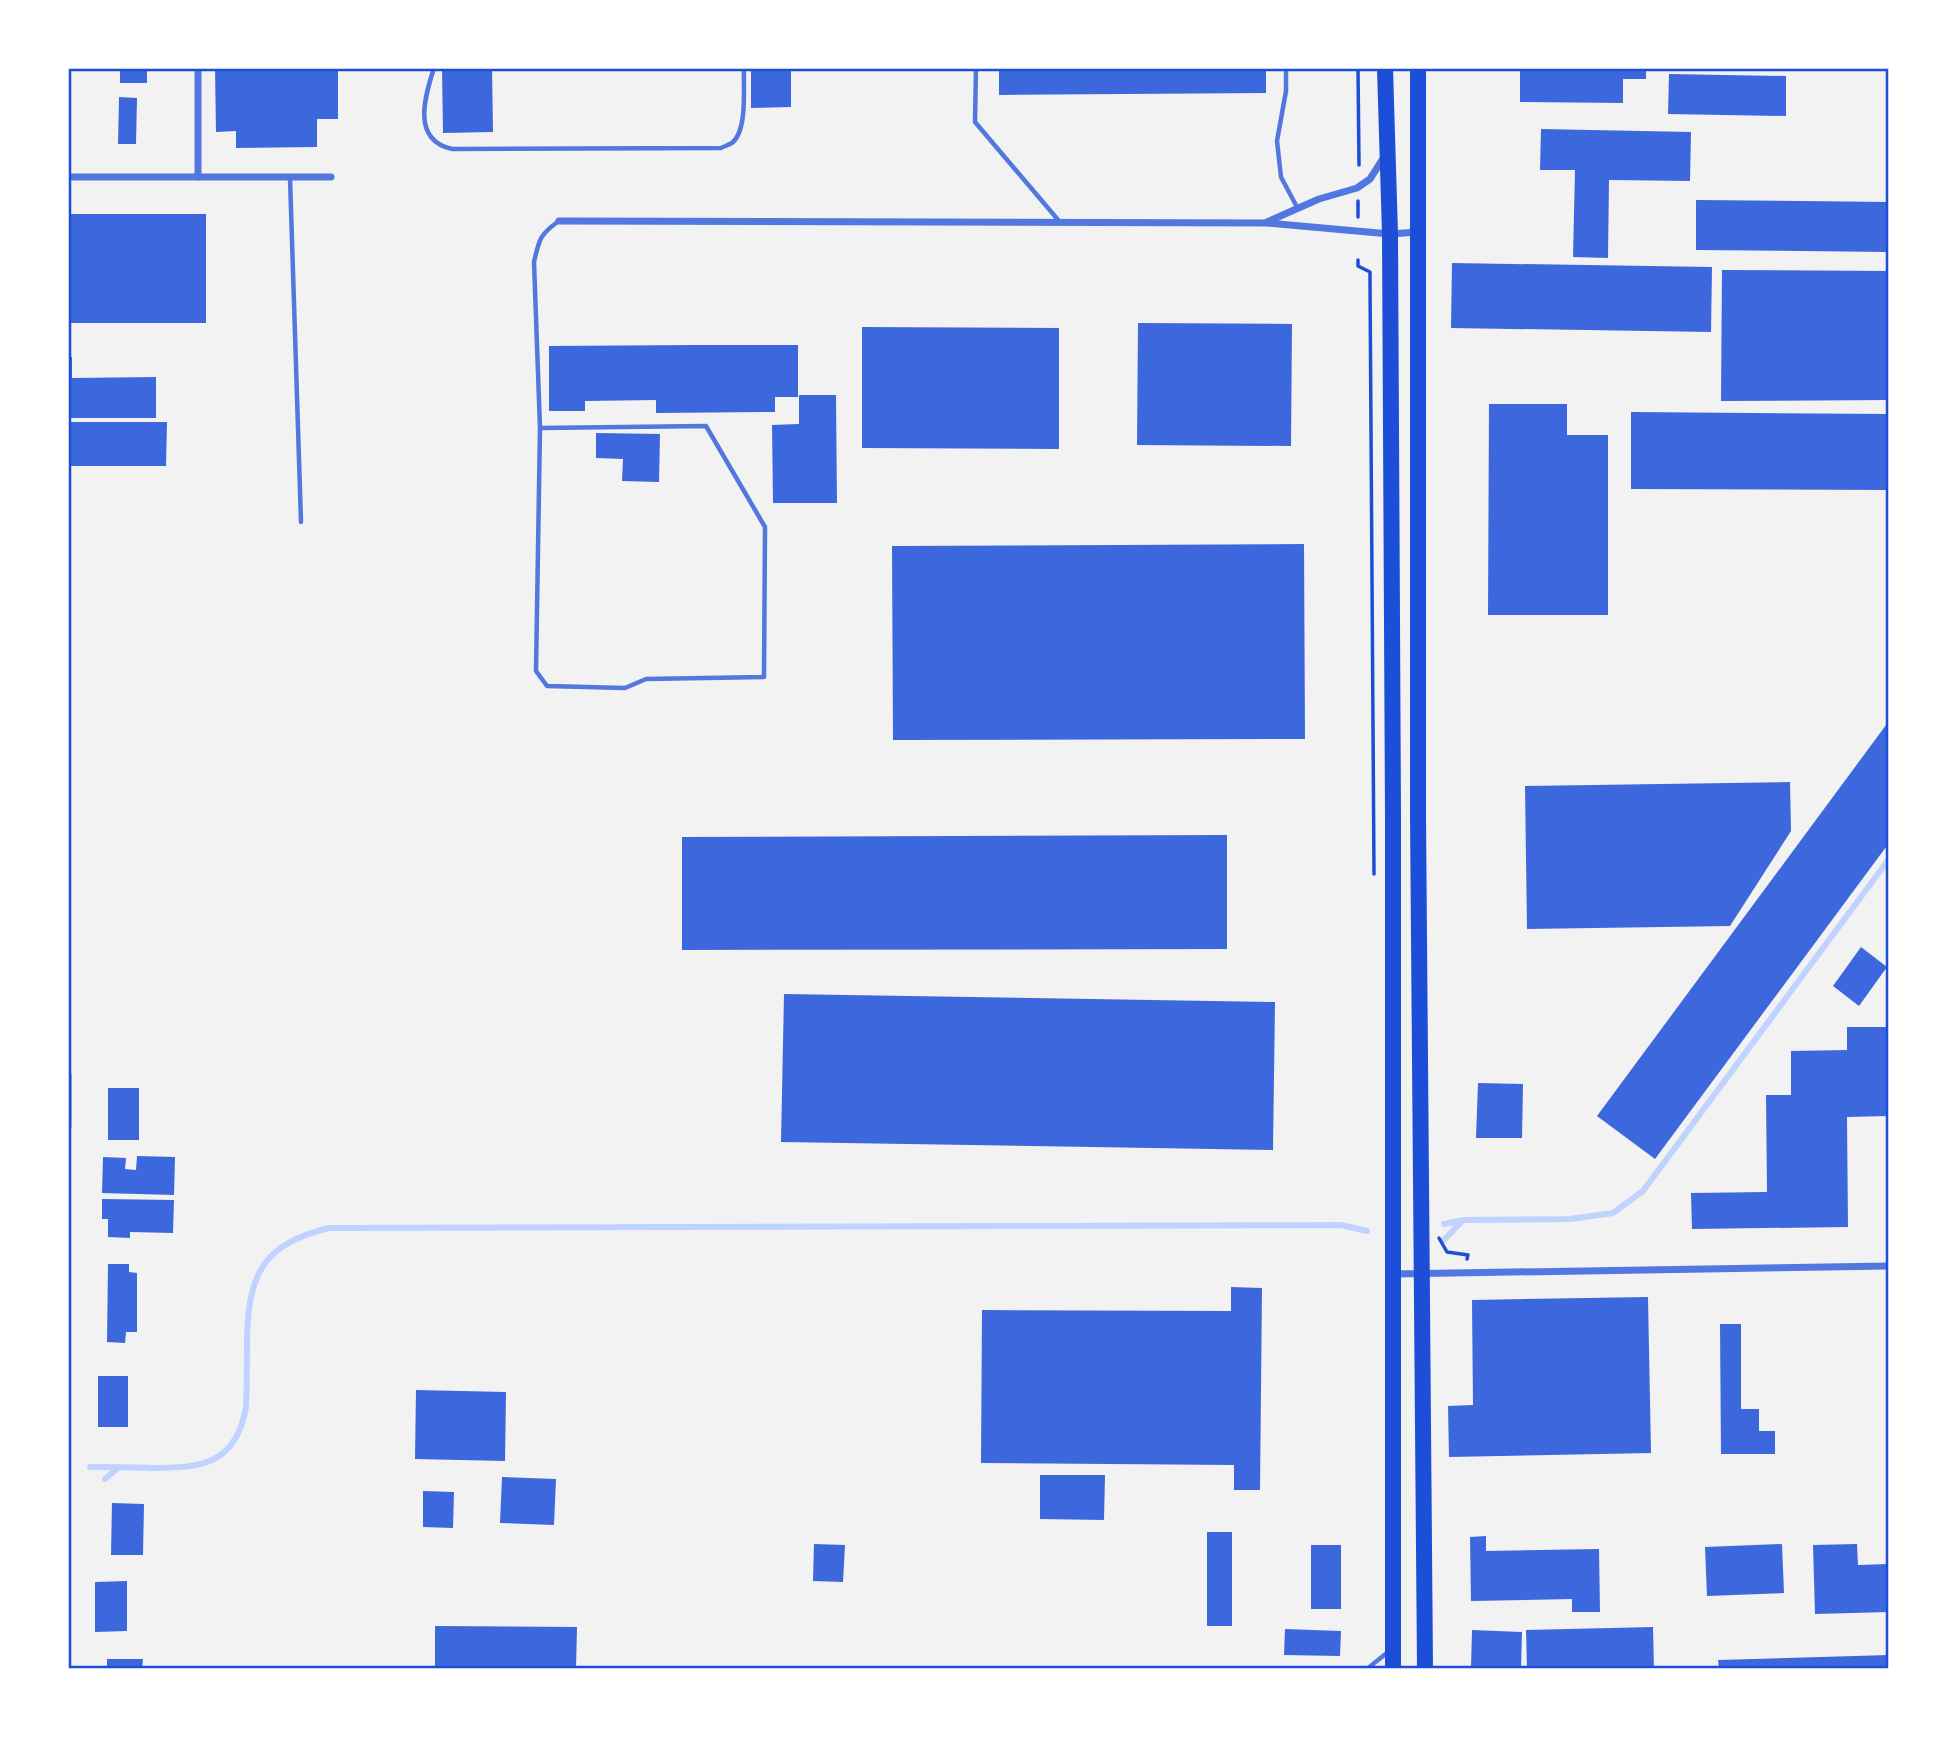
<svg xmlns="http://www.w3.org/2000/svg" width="1957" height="1737" viewBox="0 0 1957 1737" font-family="Ubuntu,sans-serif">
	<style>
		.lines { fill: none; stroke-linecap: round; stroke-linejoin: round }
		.stream { stroke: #bfd3fe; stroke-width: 6 }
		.building { fill: #3d67dc }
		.path { stroke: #1d4ed8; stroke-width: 3.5 }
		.service { stroke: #5277de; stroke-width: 4.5 }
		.minor { stroke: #5277de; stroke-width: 7 }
		.trunk { stroke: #1d4ed8; stroke-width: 16 }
		.neatline { fill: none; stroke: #1d4ed8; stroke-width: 2.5 }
	</style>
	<rect width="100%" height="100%" fill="#f2f2f2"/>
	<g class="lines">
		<g class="stream">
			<polyline points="1444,1224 1464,1220 1570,1219 1613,1213 1643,1191 1889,859"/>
			<polyline points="1444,1240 1462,1221"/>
			<path d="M90 1467C110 1467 131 1467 151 1468 201 1468 236 1465 246 1407 247 1384 247 1360 247 1337 249 1272 264 1244 329 1228L1341 1225 1367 1231"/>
			<polyline points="105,1479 119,1467"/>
		</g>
	</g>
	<g class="building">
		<rect x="120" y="68" width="27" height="15"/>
		<polygon points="215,68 338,68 338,119 317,119 317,147 236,148 236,131 216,132"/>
		<polygon points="442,68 492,68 493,132 443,133"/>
		<polygon points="751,68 791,68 791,107 751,108"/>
		<polygon points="999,68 1266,68 1266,93 999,95"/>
		<polygon points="1520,68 1646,68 1646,79 1623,79 1623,103 1520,102"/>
		<polygon points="1669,74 1786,76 1786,116 1668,114"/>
		<polygon points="119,97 137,98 136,144 118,144"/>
		<polygon points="1541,129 1691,132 1690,181 1609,180 1608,258 1573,257 1575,170 1540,170"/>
		<polygon points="1696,200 1889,202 1889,252 1696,250"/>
		<rect x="68" y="214" width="138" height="109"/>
		<polygon points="1452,263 1712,267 1711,332 1451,328"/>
		<polygon points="1722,270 1889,271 1889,400 1721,401"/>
		<polygon points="1138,323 1292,324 1291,446 1137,445"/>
		<polygon points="862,327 1059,328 1059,449 862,448"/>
		<polygon points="696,345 798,345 798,397 775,397 775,412 656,413 656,400 585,401 585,411 549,411 549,346"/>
		<polygon points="68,357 72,357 72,378 156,377 156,418 68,418"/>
		<polygon points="799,395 836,395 837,503 773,503 772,425 799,424"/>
		<polygon points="1489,404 1567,404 1567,435 1608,435 1608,615 1488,615"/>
		<polygon points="1631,412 1889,414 1889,490 1631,489"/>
		<polygon points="68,422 167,422 166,466 68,466"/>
		<polygon points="596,433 660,434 659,482 622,481 623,459 596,458"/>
		<polygon points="1304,544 1305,739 893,740 892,546"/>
		<polygon points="1889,721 1889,843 1655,1159 1597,1116"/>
		<polygon points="1790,782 1791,831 1730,926 1527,929 1525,786"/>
		<polygon points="1227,835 1227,949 682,950 682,837"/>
		<polygon points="1861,947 1887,967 1859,1006 1833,986"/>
		<polygon points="784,994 1275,1002 1273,1150 781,1142"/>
		<polygon points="1847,1027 1889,1027 1889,1116 1847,1117 1848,1227 1692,1229 1691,1193 1767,1192 1766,1095 1791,1095 1791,1051 1847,1050"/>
		<polygon points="1478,1083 1523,1084 1522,1138 1476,1138"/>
		<rect x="108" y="1088" width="31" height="52"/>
		<polygon points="137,1156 175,1157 174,1195 102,1193 103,1157 126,1158 125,1169 136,1170"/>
		<polygon points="102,1199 174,1200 173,1233 130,1232 130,1238 108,1237 108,1219 102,1219"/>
		<polygon points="108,1264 129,1264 129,1272 137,1273 137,1332 126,1332 125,1343 107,1342"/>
		<polygon points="1231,1287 1262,1288 1260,1490 1234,1490 1234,1465 981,1463 982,1310 1231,1311"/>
		<polygon points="1648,1297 1651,1453 1449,1457 1448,1406 1473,1405 1472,1300"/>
		<polygon points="1720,1324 1741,1324 1741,1409 1759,1409 1759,1431 1775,1431 1775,1454 1721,1454"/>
		<rect x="98" y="1376" width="30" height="51"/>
		<polygon points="416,1390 506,1392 505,1461 415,1459"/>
		<polygon points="1040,1475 1105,1475 1104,1520 1040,1519"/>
		<polygon points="502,1477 556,1479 554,1525 500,1523"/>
		<polygon points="423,1491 454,1492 453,1528 423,1527"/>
		<polygon points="112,1503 144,1504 143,1555 111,1555"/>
		<rect x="1207" y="1532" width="25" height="94"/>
		<polygon points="1486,1536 1486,1551 1599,1549 1600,1612 1572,1612 1572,1599 1471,1601 1470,1537"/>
		<polygon points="814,1544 845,1545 843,1582 813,1581"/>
		<polygon points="1782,1544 1784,1593 1707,1596 1705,1547"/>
		<polygon points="1857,1544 1858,1565 1889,1564 1889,1612 1815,1614 1813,1545"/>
		<rect x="1311" y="1545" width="30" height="64"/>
		<polygon points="127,1581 127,1631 95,1632 95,1582"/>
		<polygon points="435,1626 577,1627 576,1669 435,1669"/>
		<polygon points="1653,1627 1654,1669 1527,1669 1526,1630"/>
		<polygon points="1285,1629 1341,1631 1340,1656 1284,1655"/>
		<polygon points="1472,1630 1522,1632 1521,1669 1471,1669"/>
		<polygon points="1889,1655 1889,1669 1719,1669 1718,1660"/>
		<polygon points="107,1659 143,1659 142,1669 107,1669"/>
	</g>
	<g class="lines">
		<g class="path">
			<polyline points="1358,68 1359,165"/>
			<polyline points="1358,201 1358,217"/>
			<polyline points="1358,260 1358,266 1370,272 1370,280 1374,874"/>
			<polyline points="1439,1238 1447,1252 1468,1255 1467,1259"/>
		</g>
		<g class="service">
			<path d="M434 68C425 96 411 140 452 149L721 148C723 147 730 144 732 143 748 130 743 87 744 68"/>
			<polyline points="976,68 975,122 1059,221"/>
			<polyline points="1286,68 1286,91 1277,141 1281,177 1298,209"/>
			<polyline points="290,178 301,522"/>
			<path d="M540 428 706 426 765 527 764 677 646 679 625 688 547 686 536 671 540 428 534 262C539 240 540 234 559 221"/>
			<polyline points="1367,1669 1388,1652"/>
		</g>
		<g class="minor">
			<polyline points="198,68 198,177"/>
			<polyline points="68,177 331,177"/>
			<polyline points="559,221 1267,223 1390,234 1418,232"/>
			<polyline points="1267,222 1319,199 1357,188 1370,179 1384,157"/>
			<polyline points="68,1126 68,1075"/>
			<polyline points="1394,1274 1889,1266"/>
		</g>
		<g class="trunk">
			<polyline points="1385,68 1390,234 1393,815 1393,1669"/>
			<polyline points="1418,68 1418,815 1425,1669"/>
		</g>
	</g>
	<rect width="1957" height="1737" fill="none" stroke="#ffffff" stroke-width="140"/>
	<rect x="70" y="70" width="1817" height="1597" class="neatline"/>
</svg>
